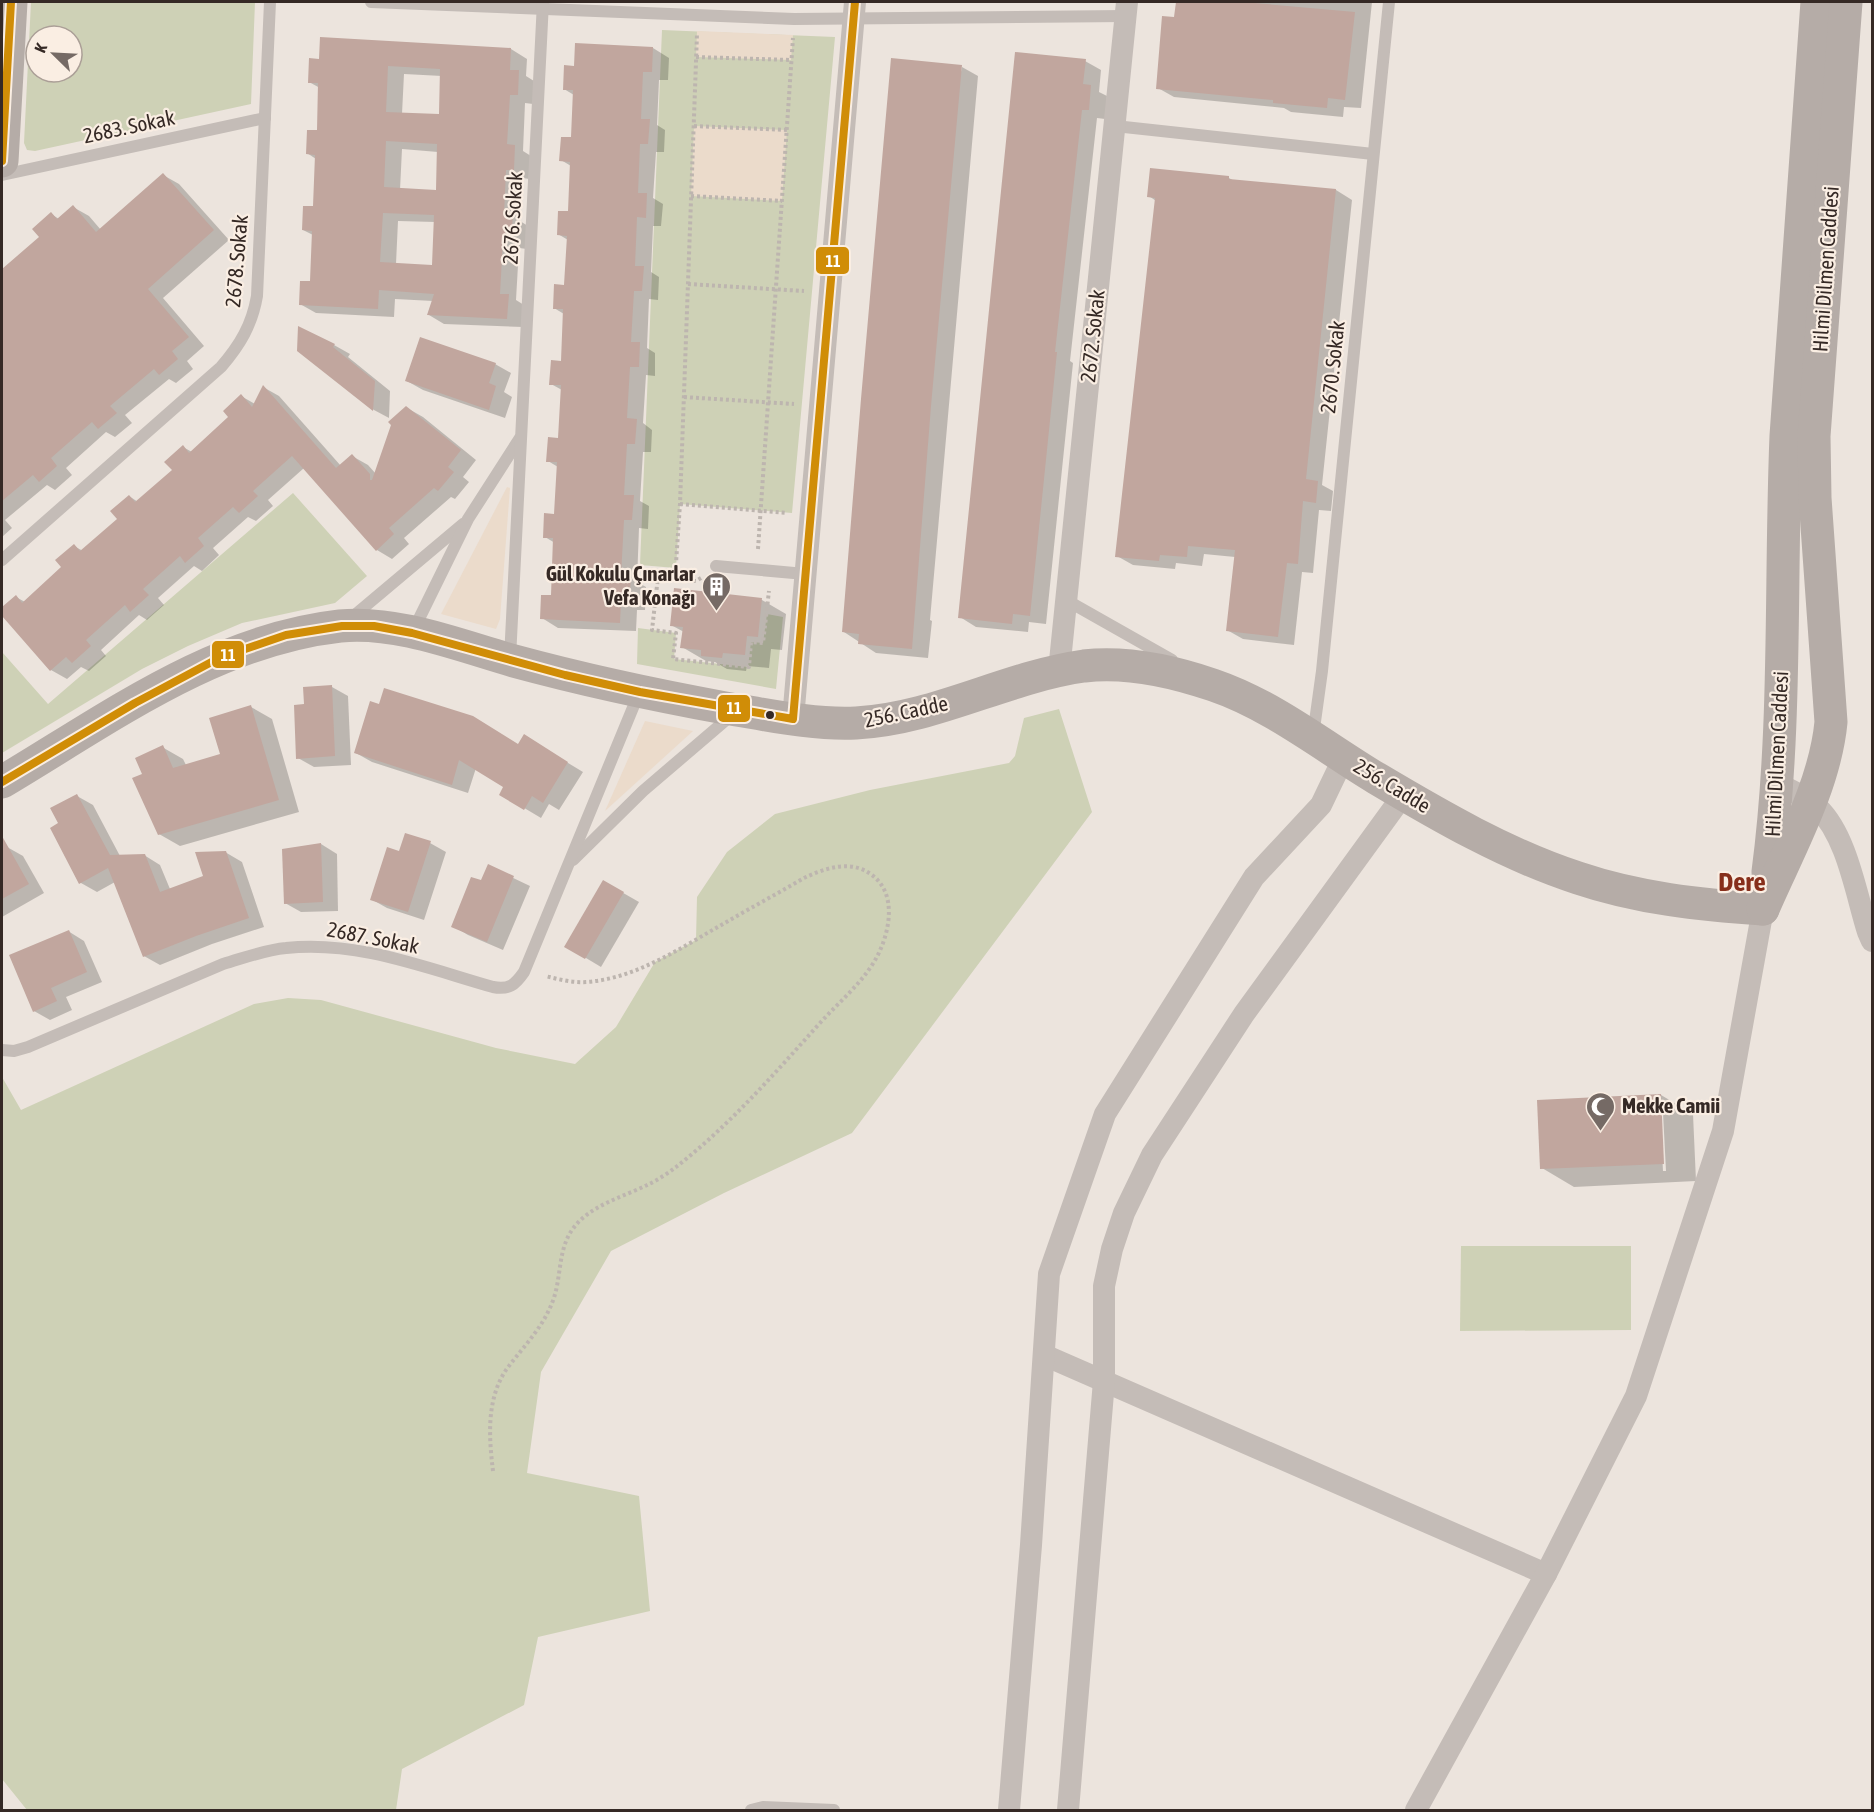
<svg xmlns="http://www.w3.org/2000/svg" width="1874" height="1812" viewBox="0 0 1874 1812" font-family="'Asap Condensed',sans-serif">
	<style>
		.green { fill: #ced1b6; fill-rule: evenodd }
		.plaza { fill: #ebdbcb }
		.shadow { fill: #0003; fill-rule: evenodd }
		.building { fill: #c1a69e; fill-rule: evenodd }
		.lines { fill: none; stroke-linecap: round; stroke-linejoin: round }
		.path { stroke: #bdb5af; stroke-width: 4; stroke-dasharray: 3 3; stroke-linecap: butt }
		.lane { stroke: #c4bcb7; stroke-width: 12 }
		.street { stroke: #c4bcb7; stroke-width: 22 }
		.secondary { stroke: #b5aca7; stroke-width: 33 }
		.bus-1-casing { stroke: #faeee3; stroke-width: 12 }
		.bus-1 { stroke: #d08d07; stroke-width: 8 }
		.bus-dot { fill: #352925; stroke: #faeee3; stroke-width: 2 }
		.labels { text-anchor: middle; stroke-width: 4.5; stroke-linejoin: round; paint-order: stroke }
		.street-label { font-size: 21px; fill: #352925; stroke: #faeee3 }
		.poi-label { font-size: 21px; font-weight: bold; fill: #352925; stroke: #faeee3; text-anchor: end }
		.district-label { font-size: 27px; font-weight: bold; fill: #872f1b; stroke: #faeee3 }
		.line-badge { stroke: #faeee3; stroke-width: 2 }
		.badge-label { font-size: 16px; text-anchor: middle; font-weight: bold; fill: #fff }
	</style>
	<rect width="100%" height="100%" fill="#ece4dd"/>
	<g class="green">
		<path d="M31 2H255L251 104 35 151 27 150 24 143ZM36 36H72V72H36Z"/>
		<polygon points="662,30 835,37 792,513 680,504 676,568 640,565"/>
		<polygon points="293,493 367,576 335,603 242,623 188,646 142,669 2,753 2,652 48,704"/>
		<polygon points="767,614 783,617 776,689 637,664 638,628 676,633 674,659 748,667 751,642 763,643"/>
		<polygon points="1059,709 1092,812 852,1133 724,1193 611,1251 541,1372 527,1473 639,1496 650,1611 538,1637 524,1705 402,1769 396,1810 27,1810 2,1779 2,1077 21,1110 254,1004 288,998 321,1000 496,1048 575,1064 616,1027 655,962 696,940 697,897 727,852 775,814 870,790 1009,763 1015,756 1024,718"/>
		<polygon points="1461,1246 1631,1246 1631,1330 1460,1331"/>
	</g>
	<g class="plaza">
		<polygon points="697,31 793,35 791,60 696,57"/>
		<polygon points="694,126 787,130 782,201 691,196"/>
		<polygon points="507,487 510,488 500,619 496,629 441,614"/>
		<polygon points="645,721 693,731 605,811"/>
	</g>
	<g class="shadow">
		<polygon points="1177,2 1372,2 1361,108 1344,107 1343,117 1291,112 1284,108 1174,97 1158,88 1176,18"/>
		<polygon points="653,48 669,58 668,80 659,80 657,125 665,130 664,152 656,152 653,198 663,204 661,226 653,226 651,272 659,277 658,300 649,299 647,348 655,353 655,376 646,375 643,423 652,430 651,452 643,452 640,501 649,506 648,529 639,528 637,582 646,587 645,610 637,610 636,631 558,628 542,618 553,597 555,543 545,537 556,516 558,467 548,461 559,439 562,390 551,384 562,362 564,314 554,308 566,286 568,240 558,234 569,213 571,166 561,160 572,139 574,95 564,89 575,67"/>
		<path d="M511 49 527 59 526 76 534 81 533 104 525 103 523 151 531 156 530 179 522 178 520 221 528 226 527 249 519 248 516 300 524 305 523 327 444 324 429 315 433 301 395 299 394 317 316 313 300 304 312 282 313 235 303 230 315 208 316 159 307 153 318 132 320 88 309 82 310 60ZM404 74 442 76 440 116 402 114ZM402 149 438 152 437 191 400 190ZM398 221 435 222 433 266 396 264Z"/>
		<polygon points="1085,61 1101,70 1099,92 1107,96 1105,119 1097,118 1070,361 1073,363 1046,624 1029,622 1028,632 976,627 960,617"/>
		<polygon points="962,67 978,76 930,620 932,621 928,658 876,653 844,632"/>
		<polygon points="163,175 179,184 229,240 163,298 204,346 187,361 193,369 176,383 169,379 125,415 132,423 115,437 106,432 66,468 72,475 55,490 47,485 5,520 12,528 2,537 2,271 41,237 51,214 59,219 73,207 89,216 101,230"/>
		<polygon points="1229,178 1234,181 1336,190 1352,200 1322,485 1333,491 1331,511 1319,510 1313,573 1302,572 1294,645 1243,639 1227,630 1235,557 1204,554 1202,566 1176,563 1175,569 1133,565 1117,556 1156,201 1149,196"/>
		<polygon points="334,345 350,354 348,357 390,391 389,418 374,410 298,350"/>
		<polygon points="495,364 511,373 504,392 512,397 505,418 423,390 407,381"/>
		<polygon points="263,387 279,396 341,466 352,456 368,465 376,474 407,408 423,417 476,460 463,477 469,482 455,499 451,497 404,538 409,544 392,559 377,550 304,468 268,500 273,506 256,521 248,517 213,548 219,555 202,571 194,566 158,598 164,605 147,620 139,615 101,650 106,656 89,671 81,667 67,679 51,670 2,614 2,609 16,597 25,602 63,567 74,546 83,551 119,519 129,496 138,502 174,470 183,447 192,452 230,417 241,396 255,404"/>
		<polygon points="675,590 762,600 786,614 782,650 771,649 769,668 747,666 746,671 727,669 715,662 706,661 682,647 684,632 671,625"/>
		<polygon points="332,687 348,696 351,765 314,767 298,758 305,705"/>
		<polygon points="251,707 272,719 299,812 180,846 159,834 144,775 162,747 183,759 186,765 221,755"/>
		<polygon points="519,746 540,746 583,772 559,810 549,804 541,818 501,794 505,787 476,768 468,793 372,762 356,753"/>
		<polygon points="77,796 93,805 120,856 144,855 160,865 170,889 205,877 225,852 242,862 264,927 212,944 160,965 144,956 115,882 97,892 81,883 60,824"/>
		<polygon points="406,835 430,843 446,852 424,920 387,908 371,899 400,853"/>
		<polygon points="321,844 337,854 338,911 301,912 285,903"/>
		<polygon points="7,847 23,856 44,893 2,917 2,850"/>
		<polygon points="488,866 530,886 503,950 468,935 453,926 481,882"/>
		<polygon points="604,882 639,902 601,967 566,946"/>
		<polygon points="68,931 84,941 102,982 66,997 72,1010 50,1020 34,1011"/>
		<path d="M1661 1095 1693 1114 1696 1181 1574 1187 1542 1168ZM1660 1113H1663L1666 1171H1663Z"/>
	</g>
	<g class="building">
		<polygon points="1176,2 1243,2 1355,12 1345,100 1328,98 1327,108 1273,103 1273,100 1156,89 1162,16 1174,17"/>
		<path d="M320 37 511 48 510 70H519L518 95H510L507 144 515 145 514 170H506L504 215H513L511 240H503L500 294H509L507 319 427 315 434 294 379 290 378 309 299 305 300 281H310L312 231 302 230 303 206H313L315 155 306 154 307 130H317L318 83H308L309 58 319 59ZM388 66 440 69 439 114 386 112ZM386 141 437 144 436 190 384 187ZM383 213 434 215 432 265 380 262Z"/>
		<polygon points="575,43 653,47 652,72 643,72 641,119 650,119 648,144 640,144 638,193 647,193 646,218 637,217 635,266 644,266 642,291 634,291 631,342 640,342 639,367 630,367 627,418 637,419 635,444 627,444 624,495 634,495 632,520 624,520 621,576 631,577 629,602 621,601 620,623 540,619 541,595 551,595 553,538 543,538 544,513 554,514 557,462 546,462 548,437 558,438 561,385 549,385 551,360 561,361 563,309 553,309 554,284 564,285 567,236 557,235 558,211 568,211 570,162 559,161 561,137 571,137 573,90 563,90 564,65 574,66"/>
		<polygon points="1015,52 1086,59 1083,84 1091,85 1089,110 1082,110 1055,352 1057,352 1030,616 1013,614 1012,624 958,618"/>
		<polygon points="891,58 962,65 931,406 912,649 858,644 859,634 842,632 861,399"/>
		<polygon points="1150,168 1229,176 1229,179 1336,189 1306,479 1318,481 1316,503 1303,501 1298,564 1287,563 1278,637 1226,631 1235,550 1188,546 1187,557 1160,555 1159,561 1115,557 1155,198 1147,197"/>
		<polygon points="163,173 214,230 148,289 189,337 172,351 178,359 159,375 154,369 110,406 117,413 98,429 92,422 51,458 57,466 39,482 33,475 2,501 2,269 39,237 32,229 51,212 57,219 73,205 96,232"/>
		<polygon points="298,326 335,344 333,347 375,381 373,411 297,351"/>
		<polygon points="420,337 496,363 489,383 496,386 489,410 405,381"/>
		<polygon points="263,385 336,468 352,454 370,474 370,480 372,480 391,425 388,422 406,406 461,450 448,467 454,472 438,491 434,488 389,528 394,534 376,551 292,456 253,491 258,496 239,513 233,507 198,538 204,546 185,563 180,556 143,589 149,595 130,612 125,605 86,640 91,646 72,663 66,657 50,671 2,616 2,607 16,595 22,603 61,567 55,560 74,544 80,551 117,519 110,511 129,495 135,502 172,470 164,462 183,445 189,453 228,417 223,411 241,394 252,407"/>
		<polygon points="674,588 762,598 758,637 747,636 745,655 723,653 722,658 701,656 701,650 680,648 683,627 670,626"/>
		<polygon points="332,685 335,756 296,759 294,705 304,704 303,687"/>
		<polygon points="384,688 473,716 518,744 524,734 568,762 543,803 532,796 524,810 499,795 503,787 459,760 452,785 354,753 370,701 379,704"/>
		<polygon points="251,705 279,800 158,835 132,778 142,774 135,758 163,745 173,768 220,754 209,718"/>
		<polygon points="77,794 110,855 145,854 160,892 203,876 195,852 226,851 249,918 196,936 143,957 108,868 79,884 50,828 58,823 50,808"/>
		<polygon points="405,833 431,841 408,912 370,900 387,847 399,851"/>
		<polygon points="2,836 29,884 2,899"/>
		<polygon points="321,843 323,902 284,904 282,849"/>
		<polygon points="488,864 514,876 487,942 451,927 471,877 481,880"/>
		<polygon points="603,880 624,892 585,959 564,947"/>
		<polygon points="69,930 87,972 51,988 57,1001 33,1012 9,955"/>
		<polygon points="1661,1094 1664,1164 1540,1169 1537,1100"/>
	</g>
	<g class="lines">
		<g class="path">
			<polyline points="696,57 791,60"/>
			<polyline points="694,126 787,130"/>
			<polyline points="691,196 782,201"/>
			<polyline points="688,284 804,291"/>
			<polyline points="684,397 794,404"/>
			<polyline points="680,504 787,513"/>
			<polyline points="758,549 793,38"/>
			<polyline points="675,578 680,504 697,34"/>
			<polyline points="701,578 696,581 658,577 652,630 676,633 673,659 749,667 751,642 763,643 769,591"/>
			<path d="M493 1471C489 1438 486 1400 506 1370 522 1348 542 1329 552 1303 562 1279 557 1252 572 1230 589 1205 624 1197 649 1184 658 1180 668 1173 676 1167 730 1125 774 1074 820 1023 839 1002 859 986 874 962 889 937 899 895 872 875 851 859 825 868 804 878 775 895 745 911 716 928 676 951 633 979 586 982 572 983 558 979 545 976"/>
		</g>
		<g class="lane">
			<polyline points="371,2 794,19 1126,16"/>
			<polyline points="1115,126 1373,154"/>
			<polyline points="2,175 265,118"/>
			<path d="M2 560 221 367C240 345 252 325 257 296L270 2"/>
			<polyline points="716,566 805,574"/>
			<polyline points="1066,600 1172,660"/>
			<polyline points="350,619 463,524"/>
			<polyline points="414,629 468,519 520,438"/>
			<polyline points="510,658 543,2"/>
			<polyline points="1313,736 1322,671 1389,2"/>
			<polyline points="573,860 643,791 733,714"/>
			<path d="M2 1050 14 1051 28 1047 223 964C244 958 264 950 286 948 356 940 426 968 493 987 509 990 515 985 524 972L639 693"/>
			<polyline points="751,1810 763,1807 834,1810"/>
		</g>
		<g class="street">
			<polyline points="1059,671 1127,2"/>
			<polyline points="793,719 855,2"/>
			<path d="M1778 784C1792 791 1806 797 1818 808 1847 836 1856 894 1868 932L1872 941"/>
			<polyline points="1044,1355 1546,1574"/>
			<polyline points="1009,1810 1031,1545 1049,1274 1105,1114 1254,877 1321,805 1344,757"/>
			<polyline points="1068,1810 1104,1381 1104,1286 1112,1249 1124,1213 1152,1155 1244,1014 1404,794"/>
			<polyline points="1416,1810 1546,1574 1636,1396 1723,1131 1763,909"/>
		</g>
		<g class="secondary">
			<polyline points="2,161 11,2"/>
			<path d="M2 782C108 719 214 640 340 626 396 620 461 646 514 661 584 680 654 695 725 708 768 715 813 725 856 723 935 719 1006 677 1084 666 1127 661 1172 671 1213 685 1272 705 1323 746 1376 778 1440 816 1507 855 1578 878 1637 898 1700 905 1763 909"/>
			<path d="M1768 872C1787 727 1780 581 1786 436L1817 2"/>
			<path d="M1763 909C1788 851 1825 786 1831 722L1815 498 1814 436 1846 2"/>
		</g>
		<defs>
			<g id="bus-1">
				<polyline points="2,161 11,2"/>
				<polyline points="2,782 135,703 219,658 286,635 342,626 374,626 412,633 565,675 640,692 793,719 855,2"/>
			</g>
		</defs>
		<use href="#bus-1" class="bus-1-casing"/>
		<use href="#bus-1" class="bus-1"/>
	</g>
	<defs>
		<symbol id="building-pin" viewBox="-11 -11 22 30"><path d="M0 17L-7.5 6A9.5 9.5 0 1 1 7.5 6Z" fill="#756a65" stroke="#faeee3"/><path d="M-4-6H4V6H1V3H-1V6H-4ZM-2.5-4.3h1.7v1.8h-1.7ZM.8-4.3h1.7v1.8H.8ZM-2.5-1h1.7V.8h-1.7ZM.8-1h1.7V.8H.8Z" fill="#fff"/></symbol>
		<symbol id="mosque-pin" viewBox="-11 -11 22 30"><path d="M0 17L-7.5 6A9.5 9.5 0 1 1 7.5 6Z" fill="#756a65" stroke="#faeee3"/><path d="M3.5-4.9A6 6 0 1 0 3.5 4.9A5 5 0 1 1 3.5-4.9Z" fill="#fff"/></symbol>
	</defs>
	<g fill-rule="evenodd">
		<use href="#building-pin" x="700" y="570" width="33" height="45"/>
		<use href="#mosque-pin" x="1584" y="1090" width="33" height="45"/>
	</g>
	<circle class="bus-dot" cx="770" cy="715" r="5"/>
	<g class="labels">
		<g class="street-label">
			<text transform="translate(129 127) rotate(-12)" y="7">2683. Sokak</text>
			<text transform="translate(513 218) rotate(-87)" y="7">2676. Sokak</text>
			<text transform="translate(237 261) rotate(-85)" y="7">2678. Sokak</text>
			<text transform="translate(1826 269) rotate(-86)" y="7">Hilmi Dilmen Caddesi</text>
			<text transform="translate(1093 336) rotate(-84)" y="7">2672. Sokak</text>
			<text transform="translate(1333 367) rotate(-84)" y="7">2670. Sokak</text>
			<text transform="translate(906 712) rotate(-12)" y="7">256. Cadde</text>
			<text transform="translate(1777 754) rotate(-87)" y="7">Hilmi Dilmen Caddesi</text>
			<text transform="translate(1392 786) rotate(31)" y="7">256. Cadde</text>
			<text transform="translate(373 938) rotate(11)" y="7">2687. Sokak</text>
		</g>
		<g class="poi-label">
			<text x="695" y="581">Gül Kokulu Çınarlar<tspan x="695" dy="24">Vefa Konağı</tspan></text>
			<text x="1622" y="1113" text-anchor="start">Mekke Camii</text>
		</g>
		<g class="district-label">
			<text x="1742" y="891">Dere</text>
		</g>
	</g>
	<g class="line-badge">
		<rect x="815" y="246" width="35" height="29" rx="6" fill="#d08d07"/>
		<rect x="211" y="640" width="34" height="29" rx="6" fill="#d08d07"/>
		<rect x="717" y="694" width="34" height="29" rx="6" fill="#d08d07"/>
	</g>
	<g class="badge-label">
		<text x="833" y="267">11</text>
		<text x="228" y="661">11</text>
		<text x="734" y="714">11</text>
	</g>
	<rect width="1874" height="1812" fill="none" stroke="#352925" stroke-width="6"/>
	<g transform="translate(54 54) rotate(294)"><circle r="28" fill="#faeee3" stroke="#ab9f97" stroke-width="1.5"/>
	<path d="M0-4.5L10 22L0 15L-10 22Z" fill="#756a65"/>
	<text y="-9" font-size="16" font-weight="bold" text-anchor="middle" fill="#352925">K</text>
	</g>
</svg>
